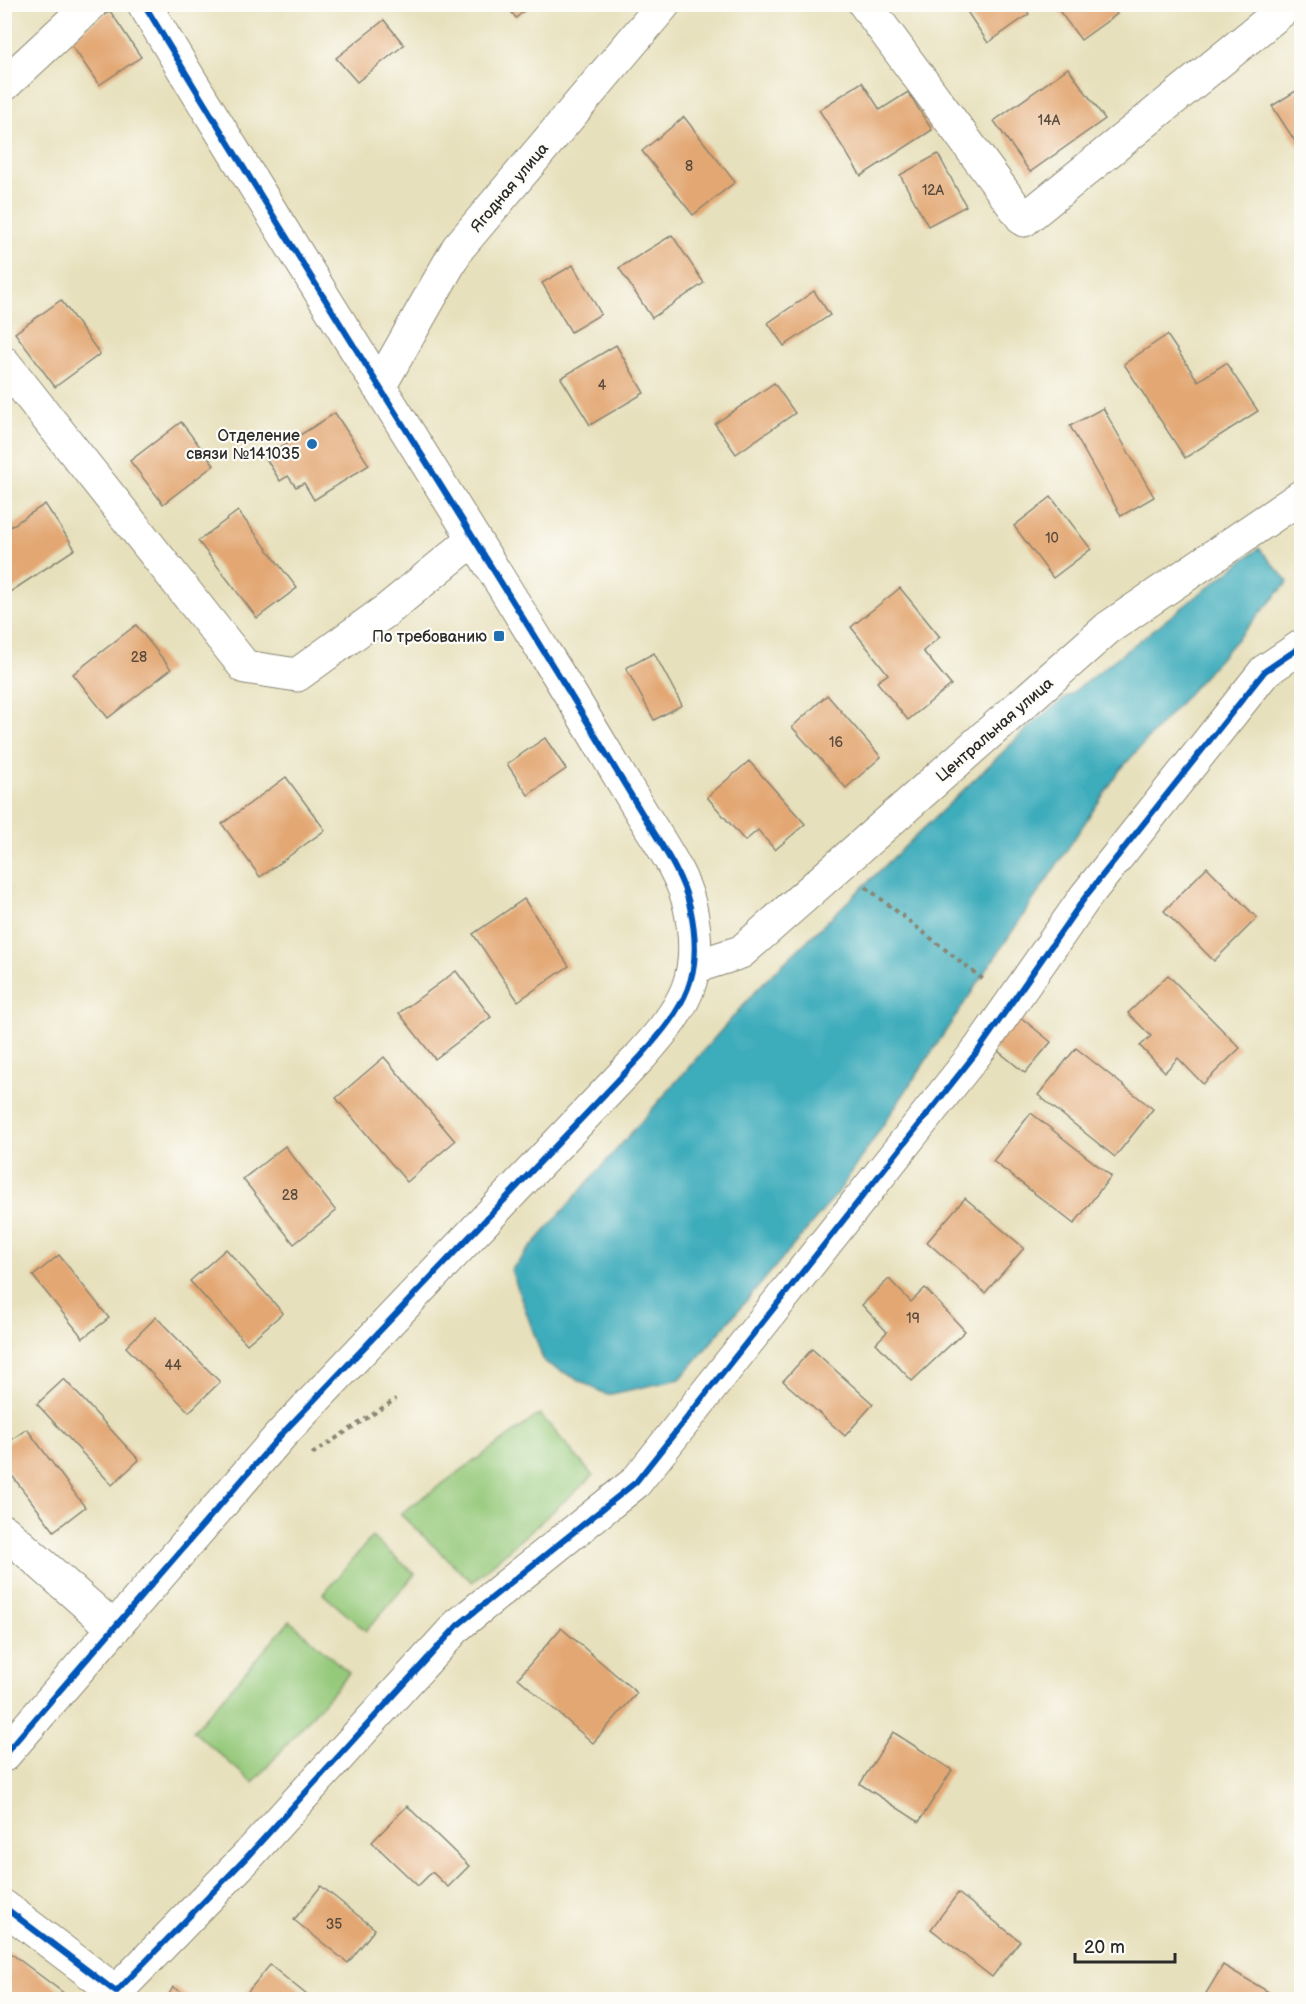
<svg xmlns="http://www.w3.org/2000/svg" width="1306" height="2004" viewBox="0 0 1306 2004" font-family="'Balsamiq Sans',sans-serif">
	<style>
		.green { fill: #95c97a; stroke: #607a52; stroke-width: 1.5 }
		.water { fill: #3eacbb; stroke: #346c73; stroke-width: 1.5 }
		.building { fill: #e3a773 }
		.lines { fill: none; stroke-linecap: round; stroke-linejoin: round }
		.minor-casing { stroke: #898674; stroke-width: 35 }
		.tertiary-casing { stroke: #898674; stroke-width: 35 }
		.path { stroke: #898674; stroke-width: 4; stroke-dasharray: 4.5 4.5; stroke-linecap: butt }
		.minor { stroke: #fff; stroke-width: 33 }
		.tertiary { stroke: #fff; stroke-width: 33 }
		.cycleway-casing { stroke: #fdfcf7; stroke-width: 10 }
		.cycleway { stroke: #0057b8; stroke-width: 6 }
		.poi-dot { fill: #1f6fb2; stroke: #fdfcf7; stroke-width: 2 }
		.labels { text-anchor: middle; stroke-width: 4.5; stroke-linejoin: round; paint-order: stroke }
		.number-label { font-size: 14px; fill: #594a3d }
		.street-label { font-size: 16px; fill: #2b2b2b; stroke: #fdfcf7 }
		.poi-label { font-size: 16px; fill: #2b2b2b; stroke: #fdfcf7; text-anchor: end }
	</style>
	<rect width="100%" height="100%" fill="#fdfcf7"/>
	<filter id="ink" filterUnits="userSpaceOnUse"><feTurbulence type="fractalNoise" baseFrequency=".0167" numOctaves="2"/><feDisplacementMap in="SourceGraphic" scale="12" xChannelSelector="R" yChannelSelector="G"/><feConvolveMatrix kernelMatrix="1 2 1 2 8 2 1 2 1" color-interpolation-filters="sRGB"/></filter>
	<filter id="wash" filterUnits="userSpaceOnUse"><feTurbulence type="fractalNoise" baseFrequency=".008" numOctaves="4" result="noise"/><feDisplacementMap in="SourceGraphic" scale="24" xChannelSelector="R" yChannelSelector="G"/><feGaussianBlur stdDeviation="1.35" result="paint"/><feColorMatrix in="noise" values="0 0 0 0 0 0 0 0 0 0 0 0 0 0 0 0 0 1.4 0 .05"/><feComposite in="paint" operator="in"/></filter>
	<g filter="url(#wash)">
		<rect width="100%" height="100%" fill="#e7e0bc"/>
		<g class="green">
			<polygon points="540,1414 593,1476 472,1582 400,1514"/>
			<polygon points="372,1537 415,1574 366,1631 323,1594"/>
			<polygon points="290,1621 349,1673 253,1783 193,1731"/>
		</g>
		<polygon class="water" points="1259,548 1288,582 1120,770 837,1194 680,1379 607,1395 544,1362 511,1270 760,986 1034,722"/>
		<g id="blocks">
			<g class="building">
				<polygon points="505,4 532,4 516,18"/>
				<polygon points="962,4 1022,4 1029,14 988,43"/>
				<polygon points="1054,4 1110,4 1117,14 1081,40"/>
				<polygon points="110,11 141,57 99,85 68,40"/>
				<polygon points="384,20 404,45 357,82 336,58"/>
				<polygon points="1068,68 1105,119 1030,172 994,121"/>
				<polygon points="862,82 880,110 908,92 932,130 861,176 819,110"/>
				<polygon points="1299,89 1302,93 1302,152 1272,106"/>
				<polygon points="684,117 735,182 693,215 642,151"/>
				<polygon points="938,154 966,206 928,226 900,175"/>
				<polygon points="672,235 704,283 652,318 619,268"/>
				<polygon points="573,265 601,314 571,332 542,283"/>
				<polygon points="814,291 830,315 784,346 768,323"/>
				<polygon points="61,300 100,354 55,387 15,333"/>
				<polygon points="1167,335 1198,381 1226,363 1258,411 1185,458 1124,364"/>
				<polygon points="616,345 644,393 590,425 561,378"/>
				<polygon points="774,383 795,413 736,454 715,424"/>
				<polygon points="1103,408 1154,497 1121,516 1070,426"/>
				<polygon points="335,413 369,465 314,500 304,483 296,487 288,476 280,481 265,457"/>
				<polygon points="181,422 214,465 163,504 130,461"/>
				<polygon points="1051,497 1091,549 1053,578 1014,526"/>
				<polygon points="45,504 75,549 4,596 4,531"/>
				<polygon points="238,511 297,588 257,618 198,541"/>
				<polygon points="900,588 940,637 923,651 951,685 908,720 877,682 888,674 851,627"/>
				<polygon points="136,625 171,669 108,718 73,674"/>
				<polygon points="654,653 682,705 654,720 626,668"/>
				<polygon points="827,695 881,757 846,788 792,727"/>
				<polygon points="545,738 566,769 528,795 507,764"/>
				<polygon points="749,761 805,824 775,850 758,830 745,841 707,797"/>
				<polygon points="286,777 325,830 260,877 222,824"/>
				<polygon points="1207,867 1257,918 1214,961 1164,911"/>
				<polygon points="524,899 569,966 518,1001 473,934"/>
				<polygon points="456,971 491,1017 435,1059 399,1013"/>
				<polygon points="1168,975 1240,1048 1203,1084 1178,1058 1165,1072 1140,1046 1151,1036 1128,1013"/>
				<polygon points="1019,1016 1051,1042 1025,1073 993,1047"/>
				<polygon points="1076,1048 1153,1109 1115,1157 1038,1095"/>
				<polygon points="384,1057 455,1141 407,1182 336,1098"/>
				<polygon points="1031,1113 1111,1176 1074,1224 993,1161"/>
				<polygon points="285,1146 336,1211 294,1244 243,1179"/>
				<polygon points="965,1198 1024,1248 985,1293 927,1242"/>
				<polygon points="226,1249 283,1313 247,1344 190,1281"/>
				<polygon points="59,1255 109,1318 83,1338 33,1276"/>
				<polygon points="889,1279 911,1302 925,1288 965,1331 912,1381 876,1343 887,1332 862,1305"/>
				<polygon points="156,1317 220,1382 189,1412 126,1347"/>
				<polygon points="812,1349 873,1404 845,1436 783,1381"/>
				<polygon points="64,1379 139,1460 112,1485 37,1404"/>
				<polygon points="27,1429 85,1507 54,1531 4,1465 4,1445"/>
				<polygon points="561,1628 637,1693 593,1743 518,1678"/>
				<polygon points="893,1732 952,1770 919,1822 860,1784"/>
				<polygon points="407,1806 469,1866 448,1887 432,1872 418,1886 372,1842"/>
				<polygon points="321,1886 375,1929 348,1963 294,1920"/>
				<polygon points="958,1893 1020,1941 992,1977 931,1929"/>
				<polygon points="9,1952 73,2000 4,2000 4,1958"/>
				<polygon points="270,1965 313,2000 241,2000"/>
				<polygon points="1223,1965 1272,1994 1269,2000 1202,2000"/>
				<polygon points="173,1987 194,2000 166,2000"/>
			</g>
		</g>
	</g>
	<g filter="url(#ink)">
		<use href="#blocks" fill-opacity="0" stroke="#898674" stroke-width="1.5"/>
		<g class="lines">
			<defs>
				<g id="minor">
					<polyline points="865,4 1024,220 1290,4"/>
					<polyline points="4,85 91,4"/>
					<polyline points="4,363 245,667 297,675 387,610 474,539"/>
					<polyline points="379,387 458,248 664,4"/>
					<polyline points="694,967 741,952 1108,628 1302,496"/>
					<polyline points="4,1531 114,1628"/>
					<polyline points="4,1907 116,1992 246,1858 458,1625 636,1482 980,1048 1086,896 1265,671 1302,646"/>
				</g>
				<path id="tertiary" d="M4 1755 280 1436 641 1056C685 1006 705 977 690 907 682 872 658 840 640 810 608 757 577 704 544 652 411 436 275 222 144 4"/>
			</defs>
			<use href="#minor" class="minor-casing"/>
			<use href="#tertiary" class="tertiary-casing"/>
			<g class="path">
				<polyline points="866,887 985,981"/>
				<polyline points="312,1454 396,1399"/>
			</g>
			<use href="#minor" class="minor"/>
			<use href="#tertiary" class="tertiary"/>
			<defs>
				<g id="cycleway">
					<path d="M4 1755 280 1436 641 1056C685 1006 705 977 690 907 682 872 658 840 640 810 608 757 577 704 544 652 411 436 275 222 144 4"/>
					<polyline points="4,1907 116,1992 246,1858 458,1625 636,1482 980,1048 1086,896 1265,671 1302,646"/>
				</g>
			</defs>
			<use href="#cycleway" class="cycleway-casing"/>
			<use href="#cycleway" class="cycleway"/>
		</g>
	</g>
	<g class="poi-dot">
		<circle cx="312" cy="444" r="6"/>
		<rect x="493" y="630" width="12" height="12" rx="3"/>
	</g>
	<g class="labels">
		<g class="number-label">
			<text x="1049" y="125">14А</text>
			<text x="689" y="171">8</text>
			<text x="933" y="195">12А</text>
			<text x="602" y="390">4</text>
			<text x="1052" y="543">10</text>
			<text x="139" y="662">28</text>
			<text x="836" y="747">16</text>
			<text x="290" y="1200">28</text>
			<text x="913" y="1323">19</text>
			<text x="173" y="1370">44</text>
			<text x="334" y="1929">35</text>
		</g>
		<g class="street-label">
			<text transform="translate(509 187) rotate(-50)" y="6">Ягодная улица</text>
			<text transform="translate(994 729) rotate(-41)" y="6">Центральная улица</text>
		</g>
		<g class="poi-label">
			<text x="300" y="441">Отделение<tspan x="300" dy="18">связи №141035</tspan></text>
			<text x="487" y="642">По требованию</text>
		</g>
	</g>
	<rect width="1306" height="2004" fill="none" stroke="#fdfcf7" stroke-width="24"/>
	<path d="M1075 1953v9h100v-9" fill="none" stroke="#2b2b2b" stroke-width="3"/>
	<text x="1084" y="1953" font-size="18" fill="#2b2b2b" stroke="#fdfcf7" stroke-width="4.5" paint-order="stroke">20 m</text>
</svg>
